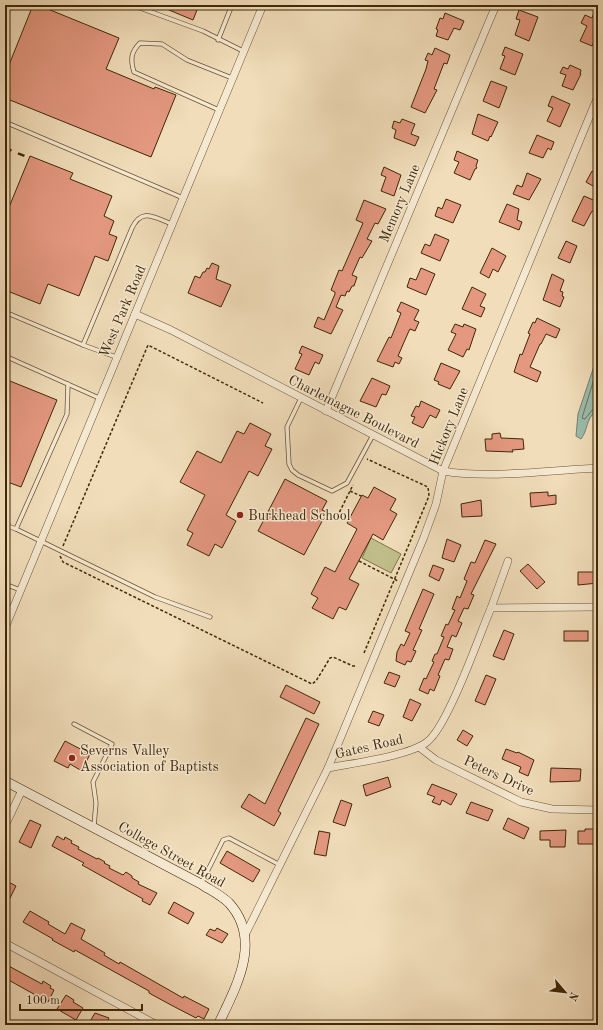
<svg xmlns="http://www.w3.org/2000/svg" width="603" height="1030" viewBox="0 0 603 1030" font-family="'Old Standard TT',serif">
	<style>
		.green { fill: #c1bf8b; stroke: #80744a }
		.water { fill: #9bbcad; stroke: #76816b }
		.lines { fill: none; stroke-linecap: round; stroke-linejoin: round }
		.shore { stroke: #6d725a; stroke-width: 1 }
		.building { fill: #e49880; stroke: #3f2808 }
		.lane-casing { stroke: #6c5534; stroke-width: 5 }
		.street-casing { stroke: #6c5534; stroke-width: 8 }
		.secondary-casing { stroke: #3f2808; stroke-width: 10 }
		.path { stroke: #3f2808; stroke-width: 1.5; stroke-dasharray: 3 2; stroke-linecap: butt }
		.lane { stroke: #f6e9d2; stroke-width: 3.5 }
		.street { stroke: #f6e9d2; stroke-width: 7 }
		.secondary { stroke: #f6e9d2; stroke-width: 9 }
		.rail { stroke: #3f2808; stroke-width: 2.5; stroke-dasharray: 7 7; stroke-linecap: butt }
		.poi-dot { fill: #8f2418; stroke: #f6e9d2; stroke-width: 1.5 }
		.labels { text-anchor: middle; stroke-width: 3; stroke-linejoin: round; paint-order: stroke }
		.street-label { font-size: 14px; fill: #3f2808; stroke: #f6e9d2 }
		.poi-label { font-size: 14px; fill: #3f2808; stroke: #f6e9d2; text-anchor: start }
	</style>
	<rect width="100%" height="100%" fill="#f1ddba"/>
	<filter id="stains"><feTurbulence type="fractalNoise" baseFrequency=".005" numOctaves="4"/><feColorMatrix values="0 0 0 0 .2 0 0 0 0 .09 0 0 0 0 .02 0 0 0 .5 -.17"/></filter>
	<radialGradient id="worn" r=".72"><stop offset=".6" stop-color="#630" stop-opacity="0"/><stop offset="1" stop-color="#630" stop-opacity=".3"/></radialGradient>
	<polygon class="green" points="371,538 401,554 391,573 362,558"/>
	<path class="water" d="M598 354V413L595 412C586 419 588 430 581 439L576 436 578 414Z"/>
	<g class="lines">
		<polyline class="shore" points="598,366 582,418 585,419 593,409 598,409"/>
	</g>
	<g class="building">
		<polygon points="33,5 38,5 119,38 106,69 154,89 155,87 176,95 151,157 5,98 5,75"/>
		<polygon points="157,5 199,5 193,20"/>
		<polygon points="597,5 598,32 592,46 580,41 587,26 581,23 585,15 592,18"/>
		<polygon points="519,10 538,17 529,41 515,35 520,20 516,19"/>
		<polygon points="445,13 464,21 460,30 454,28 448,40 436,36 438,30 436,29 440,18 443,19"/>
		<polygon points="505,47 523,54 515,75 500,69 505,56 502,55"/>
		<polygon points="435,48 450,55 447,64 444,63 434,89 437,90 425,113 411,107 426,69 428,61 425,60 428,53 432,55"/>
		<polygon points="570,65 581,70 580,74 581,74 573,90 562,86 566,75 560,73 563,67 568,69"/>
		<polygon points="491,81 507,87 499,108 483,101"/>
		<polygon points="552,96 570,104 560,127 547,121 553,108 548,106"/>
		<polygon points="478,114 498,122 491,137 490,136 488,141 472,134"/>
		<polygon points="402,119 415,124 411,134 419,137 415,146 394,138 396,130 392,128 394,121 400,123"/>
		<polygon points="537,135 554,142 551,150 548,148 543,158 529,153"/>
		<polygon points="457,151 478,160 476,166 477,168 475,169 470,180 454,173 459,162 454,160"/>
		<polygon points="30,156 73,173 70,179 112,196 104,216 114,221 109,234 117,237 108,261 95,256 79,296 48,284 40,304 5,290 5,217"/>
		<polygon points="384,167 401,175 394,196 381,191 386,177 381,175"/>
		<polygon points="592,171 598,174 598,189 586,182"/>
		<polygon points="527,173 541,179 529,200 513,194 517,185 522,187"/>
		<polygon points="584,196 598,202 596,213 592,211 584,226 572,221"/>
		<polygon points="446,199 461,205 453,223 435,216 438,207 442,209"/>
		<polygon points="364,200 386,209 378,224 375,223 367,239 372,241 362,258 360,257 352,275 357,277 354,286 352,286 349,292 347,291 345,296 341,295 336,307 343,310 331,334 314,327 318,317 324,320 335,294 335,292 331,290 339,270 342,271 363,223 356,220"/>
		<polygon points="507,204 519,209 517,220 522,222 519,230 499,222"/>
		<polygon points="435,234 449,240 440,261 421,253 425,244 430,246"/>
		<polygon points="566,241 577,246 570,263 558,258"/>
		<polygon points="492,248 506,256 498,272 493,269 489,278 480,273"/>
		<polygon points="212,263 219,266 216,279 231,285 221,307 188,293 195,276 200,278 203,272 205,272 207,268 209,269"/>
		<polygon points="421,268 435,274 426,295 407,287 410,278 416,280"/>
		<polygon points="552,274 564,280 560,291 563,292 562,296 564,297 560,307 543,300"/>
		<polygon points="472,287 486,294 480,306 485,308 481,317 462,309"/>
		<polygon points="401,302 419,310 414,320 419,322 415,331 410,329 408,333 398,356 402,358 399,364 395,362 393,367 377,361 389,337 391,338 401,313 397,311"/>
		<polygon points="537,318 560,329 556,338 546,334 541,344 540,344 530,367 541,372 537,382 514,372 520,354 522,355 530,334 528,333 533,322 535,323"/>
		<polygon points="455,324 463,327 464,324 476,329 469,350 467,349 463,357 448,350 456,334 451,332"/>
		<polygon points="302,346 323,355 319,364 315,362 309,375 295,369 302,354 299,353"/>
		<polygon points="441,363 460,371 450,389 438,384 439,382 434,380"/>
		<polygon points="372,378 390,386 386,395 382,394 376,407 360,401"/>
		<polygon points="5,379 57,400 21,487 5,481"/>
		<polygon points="421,401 440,410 436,418 430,415 423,428 412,423 415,417 411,416 416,406 419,407"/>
		<polygon points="250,423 271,434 265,446 272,449 258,476 249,471 226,515 236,521 222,548 215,544 209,556 187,545 193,533 187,530 205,495 180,482 197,451 221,463 237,431 244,434"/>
		<polygon points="500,433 501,438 523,439 524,449 512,450 513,452 486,451 485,439 492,439 492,434"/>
		<polygon points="285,479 327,501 322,510 327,512 304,555 258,531"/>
		<polygon points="374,487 396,499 390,510 397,514 383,540 373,534 349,579 359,584 346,610 339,607 333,619 312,608 318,598 311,594 325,567 335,572 357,529 347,523 362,495 368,498"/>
		<polygon points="548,492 548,496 556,495 556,504 531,507 530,493"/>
		<polygon points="481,500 482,516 462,517 461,504"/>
		<polygon points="447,539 461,545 454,562 442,558"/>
		<polygon points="485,540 496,544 471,594 474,595 468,609 464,608 458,621 462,623 456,637 452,635 447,647 453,649 449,660 445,659 438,675 440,676 434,691 430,689 428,694 419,690 424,678 426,679 434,662 432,661 435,654 437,654 444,637 441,636 446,624 448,625 455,610 452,609 457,596 460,598 467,581 464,579 471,562 475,563"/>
		<polygon points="528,564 545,582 537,589 520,571"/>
		<polygon points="433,565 444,569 439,581 429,576"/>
		<polygon points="578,572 598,572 598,583 578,585"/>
		<polygon points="423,589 434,594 419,629 422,630 413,650 416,651 411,662 407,661 405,665 396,661 397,652 401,644 404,646 410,633 405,631"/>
		<polygon points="504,630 514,634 504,660 493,656"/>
		<rect x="564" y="631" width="24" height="10"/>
		<polygon points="389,672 400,676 395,687 384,683"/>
		<polygon points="486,675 496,679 485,705 475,701"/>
		<polygon points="286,685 320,702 314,714 280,697"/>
		<polygon points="410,699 421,704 412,721 403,717"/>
		<polygon points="373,711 384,715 379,726 368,722"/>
		<polygon points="306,718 319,724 278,811 281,813 274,826 241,807 249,794 265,804"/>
		<polygon points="463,730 473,736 467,746 457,740"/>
		<polygon points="65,741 90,754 82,771 70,764 68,768 54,761"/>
		<polygon points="506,749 517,753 518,752 534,760 528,776 519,772 521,767 502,759"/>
		<polygon points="551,768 581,769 580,781 550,782"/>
		<polygon points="388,777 391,787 366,796 363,785"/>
		<polygon points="432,784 457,794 451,805 442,800 440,805 432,802 435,797 427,794"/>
		<polygon points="341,800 352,804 345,826 333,822"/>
		<polygon points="471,802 493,810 488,821 466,813"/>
		<polygon points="508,818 529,828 524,839 503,829"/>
		<polygon points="30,820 41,825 31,848 19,842"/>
		<polygon points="585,829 595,829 595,831 598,831 598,844 578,844 578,831 585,831"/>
		<polygon points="566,830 565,847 550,847 550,840 540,840 540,831"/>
		<polygon points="319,831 330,833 326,856 314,854"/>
		<polygon points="57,836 64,840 65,837 72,841 71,843 79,847 78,849 97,859 98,858 105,862 104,863 110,866 109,868 123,875 126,872 132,876 132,878 139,882 138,884 157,893 150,905 142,901 143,899 82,865 84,863 52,846"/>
		<polygon points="227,851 260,870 253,882 220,863"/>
		<polygon points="5,880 16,886 5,908"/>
		<polygon points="174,902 194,913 188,924 168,913"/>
		<polygon points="30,911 49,922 48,924 65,934 71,923 85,930 81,939 105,953 104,955 119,964 120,962 183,998 184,996 209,1009 204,1019 198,1016 196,1018 171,1005 149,993 149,991 75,950 74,952 52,940 53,939 23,922"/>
		<polygon points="217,928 228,934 222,943 206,935 210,929 215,931"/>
		<polygon points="5,964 42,984 43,981 51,986 50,988 54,990 48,1002 5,978"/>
		<polygon points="66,995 74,1000 73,1002 83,1008 76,1020 57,1009"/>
		<polygon points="95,1013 109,1018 108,1020 117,1025 93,1025 89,1023"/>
	</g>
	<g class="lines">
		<defs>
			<g id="lane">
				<polyline points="132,5 203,31 243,51"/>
				<polyline points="218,40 232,5"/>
				<path d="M219 110 134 72C130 59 131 52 140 43L162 44 187 60 232 78"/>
				<polyline points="5,122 183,198"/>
				<polyline points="5,312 83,345"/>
				<polyline points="5,356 99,398"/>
				<path d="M116 357 83 345 132 228C142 207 155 218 172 224"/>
				<polyline points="68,384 67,414 16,529 155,597 210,617"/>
				<polyline points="301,398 287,427 289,464 292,470 298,475 332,491 347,483 373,435"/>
				<polyline points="5,525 16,529"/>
				<polyline points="5,584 20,590"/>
				<polyline points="74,724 112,744 93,782 96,803 94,826"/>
				<polyline points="201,884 223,840 229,838 280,865"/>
			</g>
			<g id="street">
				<path d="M135 314 171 330 443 471C489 479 551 470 598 468"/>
				<polyline points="326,411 496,5"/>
				<polyline points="491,608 508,561"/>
				<polyline points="5,628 263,5"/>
				<polyline points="419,747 436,760 521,802 552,809 598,810"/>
				<polyline points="328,768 424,537 436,504 443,471 598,96"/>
				<polyline points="5,826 22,790"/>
				<path d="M245 935 328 768C353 763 409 756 427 742 448 726 479 636 491 608L598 607"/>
				<polyline points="5,943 157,1025"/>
			</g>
			<path id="secondary" d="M5 781 201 884C210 890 221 895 229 903 263 940 236 987 218 1025"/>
		</defs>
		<use href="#lane" class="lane-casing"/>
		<use href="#street" class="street-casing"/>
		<use href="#secondary" class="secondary-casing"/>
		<g class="path">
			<polyline points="350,491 361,496"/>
			<polyline points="335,521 353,485"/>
			<polyline points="63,546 148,345 263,403"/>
			<polyline points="60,556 63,562 312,684 316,681 330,658 333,657 353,666 357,666"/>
			<polyline points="359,561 398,581"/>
			<polyline points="364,653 429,496 428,487 367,459"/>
		</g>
		<use href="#lane" class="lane"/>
		<use href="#street" class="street"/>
		<use href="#secondary" class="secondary"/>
		<polyline class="rail" points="5,148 27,157"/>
	</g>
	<g class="poi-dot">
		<circle cx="240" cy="515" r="4"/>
		<circle cx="72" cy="758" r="4"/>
	</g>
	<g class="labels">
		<g class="street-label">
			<text transform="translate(399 203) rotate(-67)" y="5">Memory Lane</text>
			<text transform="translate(122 311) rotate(-67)" y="5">West Park Road</text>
			<text transform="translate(354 411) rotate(27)" y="5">Charlemagne Boulevard</text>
			<text transform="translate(448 426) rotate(-68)" y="5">Hickory Lane</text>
			<text transform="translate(369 746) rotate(-13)" y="5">Gates Road</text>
			<text transform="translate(499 775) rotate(25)" y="5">Peters Drive</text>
			<text transform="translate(172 854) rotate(29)" y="5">College Street Road</text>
		</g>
		<g class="poi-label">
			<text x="248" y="520">Burkhead School</text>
			<text x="80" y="755">Severns Valley<tspan x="80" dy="16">Association of Baptists</tspan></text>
		</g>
	</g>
	<rect width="603" height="1030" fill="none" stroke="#f1ddba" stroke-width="20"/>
	<rect x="6" y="6" width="591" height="1018" fill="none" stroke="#3f2808" stroke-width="2"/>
	<rect x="10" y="10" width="583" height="1010" fill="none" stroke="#3f2808"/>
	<g transform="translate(565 992) rotate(118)" stroke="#f6e9d2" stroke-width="3" paint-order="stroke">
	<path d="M0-3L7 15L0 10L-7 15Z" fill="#3f2808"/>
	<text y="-6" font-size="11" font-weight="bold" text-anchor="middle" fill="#3f2808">N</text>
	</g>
	<path d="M20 1004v6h122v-6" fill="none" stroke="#3f2808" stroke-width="2"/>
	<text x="26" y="1004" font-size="12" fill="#3f2808" stroke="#f6e9d2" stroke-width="3" paint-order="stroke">100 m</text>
	<rect width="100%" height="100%" filter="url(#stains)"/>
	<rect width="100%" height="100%" fill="url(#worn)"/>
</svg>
